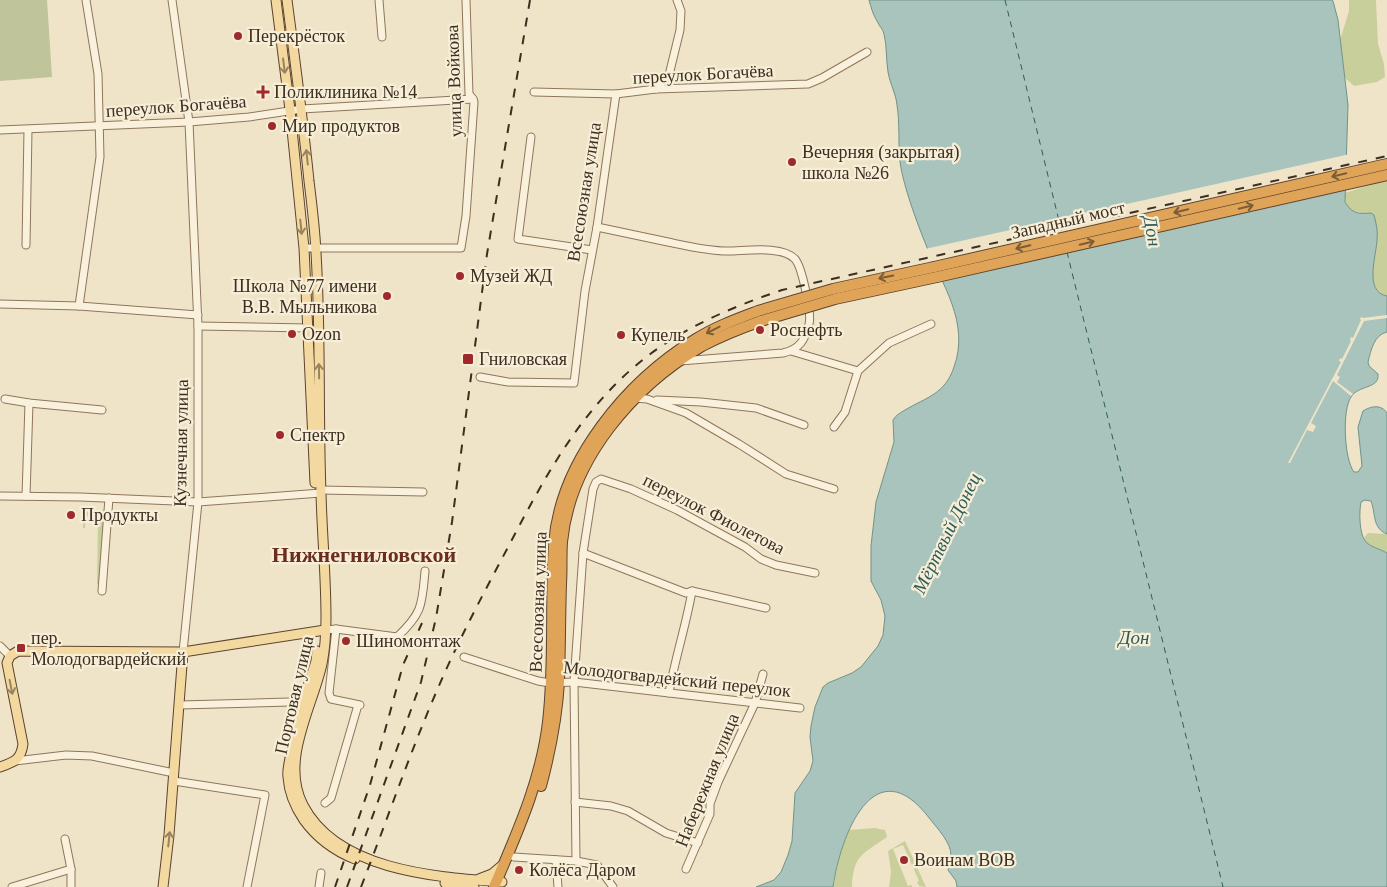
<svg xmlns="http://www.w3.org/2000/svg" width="1387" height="887" viewBox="0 0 1387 887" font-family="Georgia,serif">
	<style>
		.green { fill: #c9cf9b }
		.cemetery { fill: #bfc49a }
		.water { fill: #a9c4bc; stroke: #6f938a }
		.pier { fill: #f0e4c8 }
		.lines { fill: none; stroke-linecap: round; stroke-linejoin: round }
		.ferry { stroke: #2f5d5a; stroke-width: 1; stroke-dasharray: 6 5; stroke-linecap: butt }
		.minor-casing { stroke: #8d765c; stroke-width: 9 }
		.major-casing { stroke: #5b4430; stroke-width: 11 }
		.highway-casing { stroke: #5b4430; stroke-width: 12 }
		.minor { stroke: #faf1dc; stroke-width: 7 }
		.major { stroke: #f3d9a0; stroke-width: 9 }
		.highway { stroke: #e0a458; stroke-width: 10 }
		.rail { stroke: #3d2e20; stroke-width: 2; stroke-dasharray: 9 9; stroke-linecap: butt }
		.highway-bridge-casing { stroke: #5b4430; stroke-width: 12; stroke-linecap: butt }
		.highway-bridge { stroke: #e0a458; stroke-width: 10 }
		.oneway { stroke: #988460 }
		.oneway2 { stroke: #7e5d36 }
		.poi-dot { fill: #9e2a2b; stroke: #f7eed8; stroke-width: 2 }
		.labels { text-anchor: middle; stroke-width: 4.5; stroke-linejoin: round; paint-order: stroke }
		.poi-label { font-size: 18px; fill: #3d2e20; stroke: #f7eed8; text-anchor: start }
		.street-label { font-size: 18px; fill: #3d2e20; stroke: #f7eed8 }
		.water-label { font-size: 19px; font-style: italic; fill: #2f5d5a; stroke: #f7eed8 }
		.district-label { font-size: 22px; font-weight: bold; fill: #6b2e1e; stroke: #f7eed8 }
	</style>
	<rect width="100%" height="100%" fill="#f0e4c8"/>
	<g class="green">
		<polygon points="1349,0 1376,0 1378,44 1384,64 1385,77 1377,82 1354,86 1345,78 1340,40 1349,11"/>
		<path d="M1387 180V296C1366 292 1374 261 1376 247 1378 236 1377 226 1374 215L1351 211C1346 205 1345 201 1345 193L1378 182Z"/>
		<polygon points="104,510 101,584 97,584 98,516 86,516 85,528 83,528 83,512 99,512"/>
		<polygon points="1368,533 1387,534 1387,553 1367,543 1363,539"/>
		<path d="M875 828 885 830 887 837C863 854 853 855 852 887H833L841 849 849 830Z"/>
		<polygon points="905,841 926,887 919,886 917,882 919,881 903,845 893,849 908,886 912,885 912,887 889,887 891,871 888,851"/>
	</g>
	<polygon class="cemetery" points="0,0 47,0 52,77 0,81"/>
	<path class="water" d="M869 0H1332L1333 1 1338 20 1348 105 1345 202C1352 214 1359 214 1371 213L1374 215C1376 223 1378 231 1377 239 1377 254 1363 292 1387 296V332C1374 335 1371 350 1368 362L1369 366 1378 374C1380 389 1358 385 1351 397 1342 410 1344 459 1354 472H1358L1362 466 1358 427 1363 411C1371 406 1381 404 1387 413V534C1372 528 1376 514 1371 501L1365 500 1361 502C1359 511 1359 535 1366 542 1371 547 1380 549 1387 553V887H957L956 881 948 870C949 865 952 861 951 855 951 843 938 829 930 819 874 745 840 837 833 887H756L774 880 781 872 788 855 792 841 795 793 810 771 813 761 810 737 811 726 815 707 823 687 828 683 852 673 861 667 878 646 883 635 885 616 881 600 871 581V546L876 502 894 442 893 420C896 415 900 413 905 410 927 397 945 394 954 367 970 322 942 285 926 245 917 223 903 185 900 162 898 143 900 124 897 105 896 94 890 84 888 72 886 60 887 46 884 34 883 29 879 26 877 21 873 15 871 7 869 0Z"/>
	<g class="pier">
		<polygon points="1350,154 1348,188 940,281 925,249"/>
		<polygon points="1387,315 1387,318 1364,321 1337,375 1340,377 1337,382 1353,394 1351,396 1333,381 1311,423 1316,426 1313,432 1307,430 1290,463 1288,463 1341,362 1339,361 1340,358 1342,359 1351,341 1350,340 1351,337 1353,338 1361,320 1360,319 1361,317 1363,318"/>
	</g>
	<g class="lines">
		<g class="ferry">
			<polyline points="1005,0 1062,233"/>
			<polyline points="1067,252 1223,887"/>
		</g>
		<defs>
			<g id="minor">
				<polyline points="172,0 189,122 198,326 198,502 183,652"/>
				<polyline points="379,0 382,37"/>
				<polyline points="656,89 669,75 680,30 681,11 677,0"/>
				<polyline points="534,92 616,94 656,89 808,84 822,78 867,52"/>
				<polyline points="0,130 189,122 249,117 302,109 473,99"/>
				<polyline points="531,137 518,239 592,250"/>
				<path d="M597 227C621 232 644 237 668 242 687 246 708 251 728 251 745 251 782 245 795 259 802 267 812 314 809 324 805 340 800 349 783 353L680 361"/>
				<polyline points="26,245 28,130"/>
				<polyline points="304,248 461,248 466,216 474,102 473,99 469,94 466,0"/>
				<polyline points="0,304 79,306 198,315"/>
				<polyline points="79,306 100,157 98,74 86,0"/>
				<polyline points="198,326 308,328"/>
				<polyline points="791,351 858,371"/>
				<polyline points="480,377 508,382 574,383 585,291 597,227 616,94"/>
				<polyline points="635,398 647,399 686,413 739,444 786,474 834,489"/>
				<polyline points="5,399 29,403 102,410"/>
				<polyline points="657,400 701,402 756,408 804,425"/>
				<polyline points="834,427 845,412 858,371 889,343 931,324"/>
				<polyline points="321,490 423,492"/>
				<polyline points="0,496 80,497 198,502 321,493"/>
				<polyline points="26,496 29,403"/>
				<polyline points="583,553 686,593 692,591 766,608"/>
				<polyline points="102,591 109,498"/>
				<polyline points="336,629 329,693 331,699 360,705"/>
				<path d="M325 630 336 629 397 637C423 613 422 604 425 571"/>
				<polyline points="0,646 10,656"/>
				<polyline points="464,657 538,681 550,683 574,682 800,708"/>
				<path d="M669 693C675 658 686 626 692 591"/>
				<polyline points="180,705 289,702"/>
				<polyline points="15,761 66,755 92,756 174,773"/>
				<polyline points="174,781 265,795 247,887"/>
				<polyline points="575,802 611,806 628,811 666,833 698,843"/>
				<polyline points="325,803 331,798 358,705"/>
				<polyline points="65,839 71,869 71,887"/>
				<polyline points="514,857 576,861 597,865 613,887"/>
				<polyline points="556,860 558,887"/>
				<polyline points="576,861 574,682 583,553 593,489 596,482 601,479 631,489 677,510 745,547 761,559 776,565 815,573"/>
				<polyline points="686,869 710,814 710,804 718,782 755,703 763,674"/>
				<polyline points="12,887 71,869"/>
				<polyline points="319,887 321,873"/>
			</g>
			<g id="major">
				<polyline points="276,0 290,110 304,248 315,483"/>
				<path d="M287 0C295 60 303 120 309 181 312 205 315 229 316 253 321 333 318 413 321 493 322 534 326 576 326 618 326 633 325 649 322 664 312 708 280 761 303 805 337 871 436 877 502 882"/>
				<path d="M317 651 316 661C306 693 294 725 290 758 289 764 287 771 288 777 289 793 295 807 304 820 317 838 335 851 355 859"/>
				<path d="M0 767C14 762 21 760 23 744L7 663 10 656 18 651 183 652 325 630"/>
				<polyline points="479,879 492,874 504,864"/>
				<polyline points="445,883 474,887"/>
				<polyline points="163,887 169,835 183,652"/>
			</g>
			<g id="highway">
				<polyline points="934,267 1387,164"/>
				<polyline points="937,277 1387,175"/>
				<path d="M541 786C550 752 557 717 559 682 560 649 560 616 561 584 562 570 561 556 562 542 570 459 633 387 702 346 721 336 741 328 761 321"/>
				<path d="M494 887C517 833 541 781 548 722 555 663 550 603 554 544 560 461 627 381 696 339 715 327 737 319 758 311"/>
			</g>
		</defs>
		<use href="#minor" class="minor-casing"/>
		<use href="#major" class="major-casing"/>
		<use href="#highway" class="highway-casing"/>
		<use href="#minor" class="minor"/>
		<use href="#major" class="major"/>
		<use href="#highway" class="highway"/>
		<g class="rail">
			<polyline points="335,887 370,785 403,665 422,623"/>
			<polyline points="347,887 421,682 436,618 452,522 487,254 530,0"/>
			<path d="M361 887C386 823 408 758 435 695 456 645 481 598 506 551 541 484 576 417 634 367 677 330 729 308 782 290L1387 156"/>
		</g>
		<defs>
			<g id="highway-bridge">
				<polyline points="758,311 833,289 934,267"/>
				<polyline points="761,321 835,299 937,277"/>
			</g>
		</defs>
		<use href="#highway-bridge" class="highway-bridge-casing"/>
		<use href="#highway-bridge" class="highway-bridge"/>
	</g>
	<defs><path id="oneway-shaft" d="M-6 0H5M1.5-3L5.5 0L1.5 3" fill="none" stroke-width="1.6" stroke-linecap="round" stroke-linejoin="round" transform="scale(1.25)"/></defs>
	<g class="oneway">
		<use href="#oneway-shaft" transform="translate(284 66) rotate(83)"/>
		<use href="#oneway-shaft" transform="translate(307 157) rotate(-96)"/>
		<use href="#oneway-shaft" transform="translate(301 227) rotate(84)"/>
		<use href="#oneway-shaft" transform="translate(319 371) rotate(-91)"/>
		<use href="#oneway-shaft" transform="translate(11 687) rotate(79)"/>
		<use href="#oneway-shaft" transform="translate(169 839) rotate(-84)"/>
	</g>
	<g class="oneway2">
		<use href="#oneway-shaft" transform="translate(1339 175) rotate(167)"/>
		<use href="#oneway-shaft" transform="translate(1246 207) rotate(-13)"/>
		<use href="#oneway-shaft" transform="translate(1181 211) rotate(167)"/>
		<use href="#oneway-shaft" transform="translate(1087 243) rotate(-13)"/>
		<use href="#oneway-shaft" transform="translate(1023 247) rotate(167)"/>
		<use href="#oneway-shaft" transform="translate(886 277) rotate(168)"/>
		<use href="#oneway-shaft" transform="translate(713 330) rotate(153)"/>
	</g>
	<g class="poi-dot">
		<circle cx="238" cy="36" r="5"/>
		<path d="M260.5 84.5h5v5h5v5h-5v5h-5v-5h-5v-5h5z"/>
		<circle cx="272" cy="126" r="5"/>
		<circle cx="792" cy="162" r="5"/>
		<circle cx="460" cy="276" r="5"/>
		<circle cx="387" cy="296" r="5"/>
		<circle cx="760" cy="330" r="5"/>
		<circle cx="292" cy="334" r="5"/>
		<circle cx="621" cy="335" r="5"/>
		<rect x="462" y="353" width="12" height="12" rx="2.5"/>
		<circle cx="280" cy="435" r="5"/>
		<circle cx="71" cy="515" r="5"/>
		<circle cx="346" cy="641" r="5"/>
		<rect x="16" y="643" width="10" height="10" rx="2.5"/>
		<circle cx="904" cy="860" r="5"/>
		<circle cx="519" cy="870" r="5"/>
	</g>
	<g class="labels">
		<g class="poi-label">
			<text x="248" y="42">Перекрёсток</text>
			<text x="274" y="98">Поликлиника №14</text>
			<text x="282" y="132">Мир продуктов</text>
			<text x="802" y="158">Вечерняя (закрытая)<tspan x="802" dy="21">школа №26</tspan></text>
			<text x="470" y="282">Музей ЖД</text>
			<text x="377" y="292" text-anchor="end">Школа №77 имени<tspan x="377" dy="21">В.В. Мыльникова</tspan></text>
			<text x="770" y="336">Роснефть</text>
			<text x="302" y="340">Ozon</text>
			<text x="631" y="341">Купель</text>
			<text x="479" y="365">Гниловская</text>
			<text x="290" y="441">Спектр</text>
			<text x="81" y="521">Продукты</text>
			<text x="31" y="644">пер.<tspan x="31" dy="21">Молодогвардейский</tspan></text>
			<text x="356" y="647">Шиномонтаж</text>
			<text x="914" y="866">Воинам ВОВ</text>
			<text x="529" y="876">Колёса Даром</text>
		</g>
		<g class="street-label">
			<text transform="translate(703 74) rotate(-3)" y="6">переулок Богачёва</text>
			<text transform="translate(454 81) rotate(-92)" y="6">улица Войкова</text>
			<text transform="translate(176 106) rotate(-4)" y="6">переулок Богачёва</text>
			<text transform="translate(584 192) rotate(-81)" y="6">Всесоюзная улица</text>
			<text transform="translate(1068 220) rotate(-13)" y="6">Западный мост</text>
			<text transform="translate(181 443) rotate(-89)" y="6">Кузнечная улица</text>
			<text transform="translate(714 514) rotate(27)" y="6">переулок Фиолетова</text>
			<text transform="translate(538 602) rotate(-88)" y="6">Всесоюзная улица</text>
			<text transform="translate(677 679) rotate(6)" y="6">Молодогвардейский переулок</text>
			<text transform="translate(294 695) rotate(-77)" y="6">Портовая улица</text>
			<text transform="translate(707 780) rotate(-68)" y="6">Набережная улица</text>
		</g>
		<g class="water-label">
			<text transform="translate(1153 231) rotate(79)" y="7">Дон</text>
			<text transform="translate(946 533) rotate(-64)" y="7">Мёртвый Донец</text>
			<text x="1134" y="644">Дон</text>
		</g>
		<g class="district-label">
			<text x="364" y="562">Нижнегниловской</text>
		</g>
	</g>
</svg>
